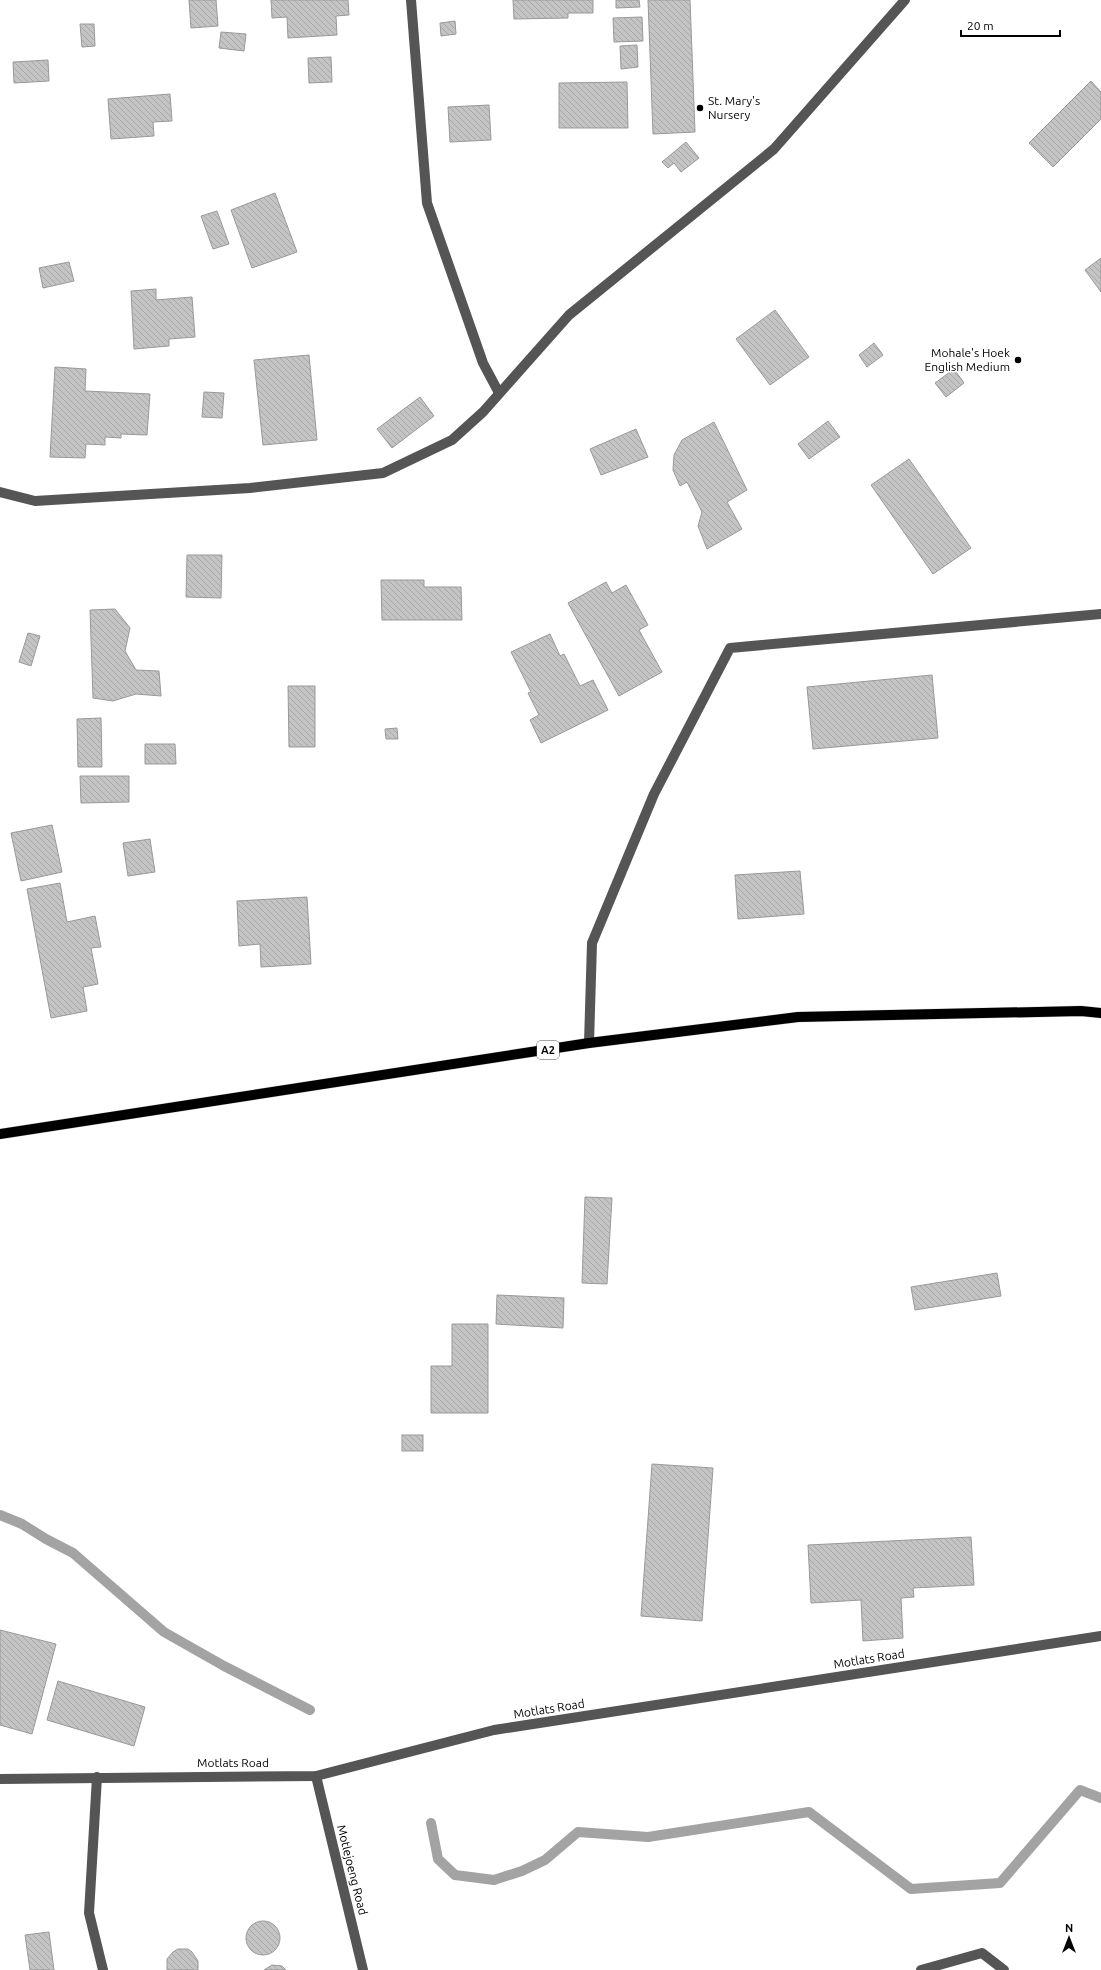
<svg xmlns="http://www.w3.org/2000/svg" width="1101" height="1970" viewBox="0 0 1101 1970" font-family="Ubuntu,sans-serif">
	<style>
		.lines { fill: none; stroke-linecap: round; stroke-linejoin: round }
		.stream { stroke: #a3a3a3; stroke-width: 10 }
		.building { fill: url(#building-back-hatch); stroke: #999 }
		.major-casing { stroke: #dbdbdb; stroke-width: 11 }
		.minor { stroke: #555; stroke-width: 10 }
		.major { stroke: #000; stroke-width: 10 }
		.poi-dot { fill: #000; stroke: #fff; stroke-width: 1.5 }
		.labels { text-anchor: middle; stroke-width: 3; stroke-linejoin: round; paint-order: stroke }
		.shield { fill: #fff; stroke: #4c4c4c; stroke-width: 1 }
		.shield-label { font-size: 11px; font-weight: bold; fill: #000 }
		.poi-label { font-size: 12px; fill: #000; stroke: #fff; text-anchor: start }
		.street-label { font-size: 12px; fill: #000; stroke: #fff }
	</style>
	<defs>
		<pattern id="building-back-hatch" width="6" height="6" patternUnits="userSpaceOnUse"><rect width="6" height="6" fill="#c4c4c4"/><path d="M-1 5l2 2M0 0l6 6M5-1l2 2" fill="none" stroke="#a7a7a7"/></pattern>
	</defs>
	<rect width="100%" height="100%" fill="#fff"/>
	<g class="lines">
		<g class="stream">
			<polyline points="0,1515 22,1524 46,1539 73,1553 164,1632 224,1666 310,1710"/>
			<polyline points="431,1823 438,1859 455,1875 494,1880 522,1871 545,1860 578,1832 648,1837 809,1812 911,1889 1000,1883 1080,1790 1101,1798"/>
		</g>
	</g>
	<g class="building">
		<polygon points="189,0 216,0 218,26 191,28"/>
		<polygon points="271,0 348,0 349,15 336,16 337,35 288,38 287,17 272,18"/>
		<polygon points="513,0 593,0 593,13 568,13 568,18 514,19"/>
		<polygon points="616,0 639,0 640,7 616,8"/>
		<polygon points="648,0 690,0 695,132 653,134"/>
		<polygon points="642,17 643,41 614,42 613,18"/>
		<polygon points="455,21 456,34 441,36 440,23"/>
		<polygon points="80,24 94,24 95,46 82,47"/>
		<polygon points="221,32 246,34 244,51 219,48"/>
		<polygon points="637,45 638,67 621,69 620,46"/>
		<polygon points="331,57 332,82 309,83 308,58"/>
		<polygon points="48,60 49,81 14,83 13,62"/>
		<polygon points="1091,81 1101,92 1101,119 1053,167 1029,143"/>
		<polygon points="627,82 628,128 559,128 559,83"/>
		<polygon points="170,94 172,121 153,122 154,136 111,139 108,99"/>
		<polygon points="489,105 491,140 450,142 448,107"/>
		<polygon points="686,142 699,158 681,172 674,163 668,168 662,162"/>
		<polygon points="275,193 297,252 252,268 231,210"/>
		<polygon points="217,211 229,244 213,249 201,216"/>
		<polygon points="1101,258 1101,292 1085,270"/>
		<polygon points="69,262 74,281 43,288 39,268"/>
		<polygon points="156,289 156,300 192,297 195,337 169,339 169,346 134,349 131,291"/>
		<polygon points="775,310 809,357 770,385 736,339"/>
		<polygon points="874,343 883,355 867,367 859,355"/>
		<polygon points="309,355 317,440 263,445 254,360"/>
		<polygon points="55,367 86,369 85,391 150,394 147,435 121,434 121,438 105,437 105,445 86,444 85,458 50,457"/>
		<polygon points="954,369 964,383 946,397 935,383"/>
		<polygon points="204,392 224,393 222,418 202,417"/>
		<polygon points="420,397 434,416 392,448 377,429"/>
		<polygon points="828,421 840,437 809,459 798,444"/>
		<polygon points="714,422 747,490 727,502 742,529 707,549 698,526 702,512 687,482 680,486 673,470 674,455 682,440"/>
		<polygon points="636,429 648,457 601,475 590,449"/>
		<polygon points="909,459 971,548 933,574 871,485"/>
		<polygon points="187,555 222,555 221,598 186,597"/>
		<polygon points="381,580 424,580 424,587 461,587 462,620 382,620"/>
		<polygon points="606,582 612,593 626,585 648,625 639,630 662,672 619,696 568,603"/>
		<polygon points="115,609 130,628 125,651 136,670 159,671 161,696 136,694 113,701 93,698 90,610"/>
		<polygon points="28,633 40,636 31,666 19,662"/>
		<polygon points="550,634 560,656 564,654 580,686 593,680 608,710 541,743 530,720 539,715 528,693 531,692 511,652"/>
		<polygon points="932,675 938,738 813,749 807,687"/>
		<polygon points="288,686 315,686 315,747 289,747"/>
		<polygon points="101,718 102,767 78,767 77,719"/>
		<polygon points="397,728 398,739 386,739 385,729"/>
		<polygon points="145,744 175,744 176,764 145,764"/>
		<polygon points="80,776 129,776 129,802 81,803"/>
		<polygon points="52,825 62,872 21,881 11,833"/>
		<polygon points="150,839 155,872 128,876 123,843"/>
		<polygon points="800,871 804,914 738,919 735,875"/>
		<polygon points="60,883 67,922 95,916 101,947 91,948 98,984 83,987 87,1011 51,1018 27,889"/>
		<polygon points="307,897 311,964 261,967 260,944 239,946 237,901"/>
		<polygon points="585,1197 612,1198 607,1284 582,1283"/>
		<polygon points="997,1273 1001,1296 915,1310 911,1287"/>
		<polygon points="497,1295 564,1298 563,1328 496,1324"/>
		<polygon points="452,1324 488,1324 488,1413 431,1413 431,1366 452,1366"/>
		<rect x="402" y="1435" width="21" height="16"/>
		<polygon points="652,1464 713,1468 702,1621 641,1616"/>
		<polygon points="971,1537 974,1585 913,1588 914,1597 901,1598 903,1638 863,1641 861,1600 811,1603 808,1545"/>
		<polygon points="0,1630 56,1644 32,1734 0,1725"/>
		<polygon points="58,1681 145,1707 134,1746 47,1720"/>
		<circle cx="263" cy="1938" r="17"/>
		<polygon points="49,1932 54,1970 30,1970 25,1935"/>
		<polygon points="178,1949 188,1949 192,1952 198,1961 198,1970 167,1970 167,1959 173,1952"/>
		<polygon points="272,1965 282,1966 286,1970 264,1970"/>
	</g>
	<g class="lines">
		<defs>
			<polyline id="major" points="0,1134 589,1043 798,1017 1081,1011 1101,1013"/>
		</defs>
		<use href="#major" class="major-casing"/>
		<g class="minor">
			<polyline points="411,0 427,203 483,363 499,393"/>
			<polyline points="0,492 35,501 250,488 383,473 452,440 483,412 569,315 774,149 905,0"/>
			<polyline points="589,1043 592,943 654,794 730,648 1101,614"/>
			<polyline points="316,1776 363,1970"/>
			<polyline points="97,1777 89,1913 103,1970"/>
			<polyline points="0,1779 316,1776 494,1730 1101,1636"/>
			<polyline points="921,1970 982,1953 1004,1970"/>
		</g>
		<use href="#major" class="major"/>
	</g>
	<g class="poi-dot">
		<circle cx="700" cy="108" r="4"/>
		<circle cx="1018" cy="360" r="4"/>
	</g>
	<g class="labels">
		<rect class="shield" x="537" y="1041" width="22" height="18" rx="3"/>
		<g class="shield-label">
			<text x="548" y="1054">A2</text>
		</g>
		<g class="poi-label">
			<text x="708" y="105">St. Mary's<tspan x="708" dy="14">Nursery</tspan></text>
			<text x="1010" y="357" text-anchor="end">Mohale's Hoek<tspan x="1010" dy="14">English Medium</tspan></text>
		</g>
		<g class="street-label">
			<text transform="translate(869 1659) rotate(-9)" y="4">Motlats Road</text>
			<text transform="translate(549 1709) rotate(-9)" y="4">Motlats Road</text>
			<text x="233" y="1767">Motlats Road</text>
			<text transform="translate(352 1870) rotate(76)" y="4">Motlejoeng Road</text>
		</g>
	</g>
	<g transform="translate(1069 1938)" stroke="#ffffff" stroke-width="3" paint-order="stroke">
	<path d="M0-3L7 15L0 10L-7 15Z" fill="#000000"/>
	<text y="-6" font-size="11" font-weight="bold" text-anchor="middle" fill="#000000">N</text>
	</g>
	<path d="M961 30v6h99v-6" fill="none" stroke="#000000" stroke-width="2"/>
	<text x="967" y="30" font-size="12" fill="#000000" stroke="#ffffff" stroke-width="3" paint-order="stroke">20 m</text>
</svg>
